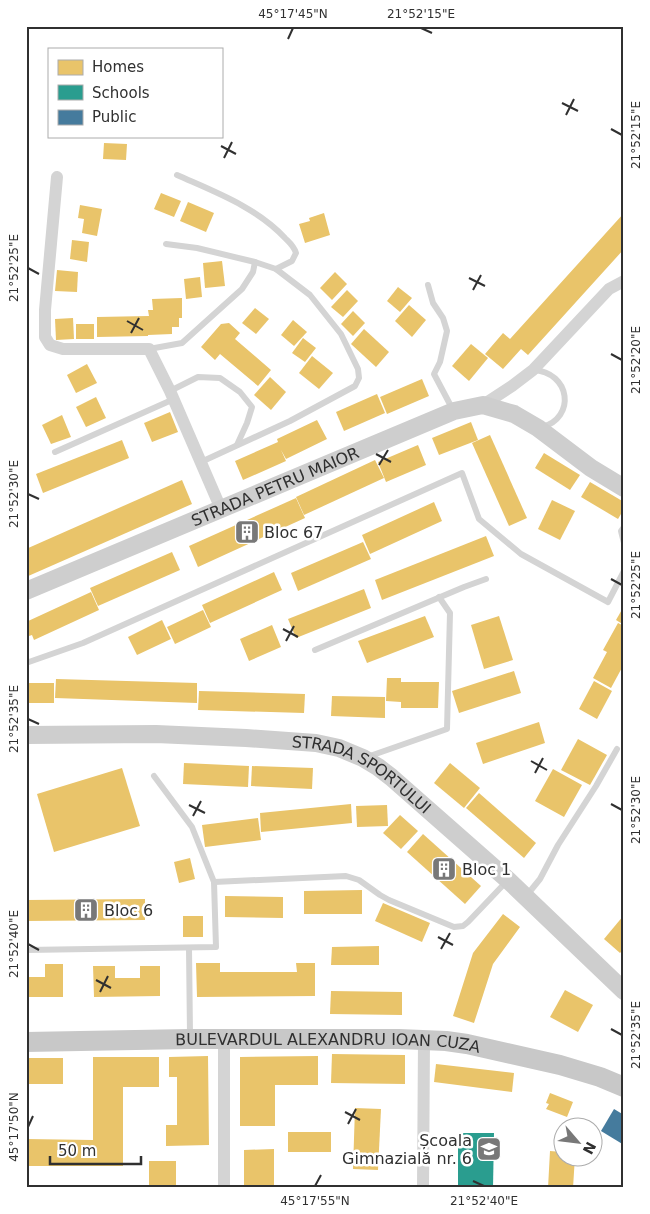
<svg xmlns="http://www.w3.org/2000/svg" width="650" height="1214" viewBox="0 0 650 1214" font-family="'DejaVu Sans',sans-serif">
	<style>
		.homes { fill: #e9c46a }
		.schools { fill: #2a9d8f }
		.public { fill: #457b9d }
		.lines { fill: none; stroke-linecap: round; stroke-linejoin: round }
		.lane { stroke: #d4d4d4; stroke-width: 6 }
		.street { stroke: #d4d4d4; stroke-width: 12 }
		.secondary { stroke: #cecece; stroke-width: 18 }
		.primary { stroke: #c8c8c8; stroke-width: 20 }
		.ticks { fill: none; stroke: #303030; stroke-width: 2 }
		.labels { text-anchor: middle; stroke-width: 5; stroke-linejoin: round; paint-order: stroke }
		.street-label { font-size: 16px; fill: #303030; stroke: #fff }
		.poi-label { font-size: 16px; fill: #303030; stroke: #fff; text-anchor: start }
		.neatline { fill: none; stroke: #303030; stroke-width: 2 }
		.ticks-label { font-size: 12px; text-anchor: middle; fill: #303030 }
	</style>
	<rect width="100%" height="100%" fill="#fff"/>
	<g class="homes">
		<polygon points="104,143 127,144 126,160 103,159"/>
		<polygon points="161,193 181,201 174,217 154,209"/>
		<polygon points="188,202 214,213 206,232 180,221"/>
		<polygon points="80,205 102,209 97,236 82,233 84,219 78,218"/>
		<polygon points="324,213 330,235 305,243 299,224 310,221 309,218"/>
		<polygon points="624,213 624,249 528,355 521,349 503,369 485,354 503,333 510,339"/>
		<polygon points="72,240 89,242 87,262 70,259"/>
		<polygon points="222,261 225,286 205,288 203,263"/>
		<polygon points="57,270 78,272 77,292 55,291"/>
		<polygon points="335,272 347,284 332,300 320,288"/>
		<polygon points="200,277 202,297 186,299 184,279"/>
		<polygon points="398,287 412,298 400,312 387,301"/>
		<polygon points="347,290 358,301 343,317 331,307"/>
		<polygon points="182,298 182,318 179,318 179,327 172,327 172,334 148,335 148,336 97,337 97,317 149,316 148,310 153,310 152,299"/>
		<polygon points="409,305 426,320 412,337 395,321"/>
		<polygon points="255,308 269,319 256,334 242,323"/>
		<polygon points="353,311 365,323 353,336 341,324"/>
		<polygon points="73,318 74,339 56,340 55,319"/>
		<polygon points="293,320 307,332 294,346 281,335"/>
		<polygon points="229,323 240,333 235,339 271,370 258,386 220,354 215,360 201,347 221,324"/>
		<rect x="76" y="324" width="18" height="15"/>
		<polygon points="364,329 389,352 376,367 351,344"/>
		<polygon points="303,338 316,348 305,362 292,353"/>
		<polygon points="471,344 488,358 469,381 452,366"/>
		<polygon points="312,356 333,373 319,389 299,373"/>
		<polygon points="87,364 97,383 76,393 67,375"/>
		<polygon points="270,377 286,392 271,410 254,395"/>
		<polygon points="422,379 429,396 387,414 380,397"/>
		<polygon points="377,394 385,413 344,431 336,412"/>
		<polygon points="96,397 106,418 86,427 76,407"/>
		<polygon points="170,412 178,432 152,442 144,423"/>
		<polygon points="62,415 71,437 51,444 42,425"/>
		<polygon points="317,420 327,439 286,459 281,450 286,461 243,480 235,461 278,442 277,439"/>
		<polygon points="471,422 478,440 439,455 432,438"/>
		<polygon points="490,435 527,518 509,526 472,443"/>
		<polygon points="122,440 129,458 43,493 36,474"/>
		<polygon points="418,445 426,465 386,482 378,462"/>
		<polygon points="544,453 580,475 570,490 535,468"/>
		<polygon points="375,460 384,478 304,515 296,497"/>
		<polygon points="182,480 192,504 26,577 26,549"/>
		<polygon points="590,482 624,502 624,509 618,519 581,497"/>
		<polygon points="296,498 305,518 198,567 189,546"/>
		<polygon points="552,500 575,511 560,540 538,529"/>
		<polygon points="434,502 442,521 370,554 362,535"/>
		<polygon points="486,536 494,556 382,600 375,580"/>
		<polygon points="363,542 371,559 298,591 291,573"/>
		<polygon points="172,552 180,570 98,606 90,588"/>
		<polygon points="274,572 282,590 210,623 202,605"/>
		<polygon points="364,589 371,608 296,638 288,619"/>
		<polygon points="91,592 99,610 34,640 32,635 26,637 26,622"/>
		<polygon points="624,606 624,625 616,620"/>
		<polygon points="203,610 211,627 175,644 167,627"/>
		<polygon points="425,616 434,637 367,663 358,641"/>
		<polygon points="499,616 513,660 484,669 471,625"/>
		<polygon points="162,620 171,639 137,655 128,637"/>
		<polygon points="618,623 624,626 624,658 622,661 624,662 624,664 611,688 593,678 607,652 603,650"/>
		<polygon points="272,625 281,647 249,661 240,639"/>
		<polygon points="514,671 521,693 459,713 452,691"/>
		<polygon points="387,678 401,678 401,682 439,682 438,708 401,708 401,702 386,701"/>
		<polygon points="56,679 197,683 197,703 55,698"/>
		<polygon points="594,681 612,691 597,719 579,709"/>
		<rect x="26" y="683" width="28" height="20"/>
		<polygon points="199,691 305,694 304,713 198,710"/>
		<polygon points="332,696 385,697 385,718 331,716"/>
		<polygon points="539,722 545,743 483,764 476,743"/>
		<polygon points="578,739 607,755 590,785 561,770"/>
		<polygon points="184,763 249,766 248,787 183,784"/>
		<polygon points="450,763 480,788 464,808 434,783"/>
		<polygon points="252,766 313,768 312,789 251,786"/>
		<polygon points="122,768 140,826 54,852 37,794"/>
		<polygon points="553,769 582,785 564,817 535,801"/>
		<polygon points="479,793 536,843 524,858 466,808"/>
		<polygon points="351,804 352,823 261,832 260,813"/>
		<polygon points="387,805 388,826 357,827 356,806"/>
		<polygon points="400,815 418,831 401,849 383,833"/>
		<polygon points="258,818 261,840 205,847 202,825"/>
		<polygon points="423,834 481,886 465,904 407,852"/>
		<polygon points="190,858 195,879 179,883 174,862"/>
		<polygon points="362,890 362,914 304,914 304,891"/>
		<polygon points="225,896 283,897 283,918 225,917"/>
		<polygon points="145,899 145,920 26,921 26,900"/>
		<polygon points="383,903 430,923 422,942 375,921"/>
		<polygon points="503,914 520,927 493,964 474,1023 453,1016 473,953"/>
		<polygon points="624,915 624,949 620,953 604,939"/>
		<rect x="183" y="916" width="20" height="21"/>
		<polygon points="379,946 379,965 331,965 332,947"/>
		<polygon points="196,963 220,963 220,972 297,972 296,963 315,963 315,996 197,997"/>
		<polygon points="45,964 63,964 63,997 26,997 26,977 45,977"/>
		<polygon points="93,966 115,966 115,978 140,978 140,966 160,966 160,996 94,997"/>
		<polygon points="565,990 593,1005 578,1032 550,1017"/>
		<polygon points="331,991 402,992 402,1015 330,1014"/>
		<polygon points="332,1054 405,1055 405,1084 331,1083"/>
		<polygon points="208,1056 209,1145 166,1146 166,1125 177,1125 177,1077 169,1077 169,1057"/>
		<polygon points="318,1056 318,1085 275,1085 275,1126 240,1126 240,1057"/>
		<polygon points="93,1057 159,1057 159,1087 123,1087 123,1166 26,1166 26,1139 93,1140"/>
		<rect x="26" y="1058" width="37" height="26"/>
		<polygon points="436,1064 514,1073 512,1092 434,1082"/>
		<polygon points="550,1093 573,1102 567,1117 546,1109 549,1104 546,1103"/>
		<polygon points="355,1108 381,1109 378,1170 353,1169"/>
		<rect x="288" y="1132" width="43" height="20"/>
		<polygon points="274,1149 274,1188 244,1188 244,1150"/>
		<polygon points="550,1151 562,1152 562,1156 575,1156 573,1188 548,1188"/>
		<rect x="149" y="1161" width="27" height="27"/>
	</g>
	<polygon class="schools" points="458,1133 494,1133 493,1188 458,1188"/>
	<polygon class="public" points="614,1109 624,1115 624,1145 601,1131"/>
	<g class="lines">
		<g class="lane">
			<path d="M177 175C215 192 256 207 285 238 290 243 294 246 296 253L292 261 276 269"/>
			<polyline points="166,244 197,248 255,262 276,269 310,295 341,334 358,369 359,378 355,386 290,421 201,462"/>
			<polyline points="428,285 433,303 443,318 447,331 440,362 434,374 453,410"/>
			<polyline points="149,349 182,343 242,289 253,272 255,262"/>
			<path d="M533 370C571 372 576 418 542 427"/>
			<polyline points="170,391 198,377 220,378 240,392 252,407 247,423 237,445"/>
			<polyline points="55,452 174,399"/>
			<polyline points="624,527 621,531 624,543"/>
			<polyline points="315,650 464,587 486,579"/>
			<polyline points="26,663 83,643 462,473 479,519 521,554 608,602 624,571"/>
			<polyline points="367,757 447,729 450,613 439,597"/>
			<polyline points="214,882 346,876 359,880 380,895 389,900 454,927 463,926 468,922 507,881"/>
			<polyline points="527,895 540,879 558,845 596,786 617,749"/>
			<polyline points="189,948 190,1035"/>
			<polyline points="26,950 216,947 214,882 192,827 154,776"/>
			<polyline points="34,1188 54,1188"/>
		</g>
		<g class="street">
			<polyline points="57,177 45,310 45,337 50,345 63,349 149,349 170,391 221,509"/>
			<polyline points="483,405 512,386 533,370 609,289 624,281"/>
			<polyline points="224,1188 224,1039"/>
			<polyline points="423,1188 424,1040"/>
		</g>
		<g class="secondary">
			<path id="s1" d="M26 591 454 411 483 405 514 414 538 428 591 468 624 488"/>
			<path id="s2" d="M26 735 156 734 246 738 316 743 339 748 363 758 378 767 391 777 508 880 624 991"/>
		</g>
		<path class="primary" id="s3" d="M26 1042 190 1039H399L446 1041 467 1044 560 1065 600 1077 624 1087"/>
	</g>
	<path class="ticks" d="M421 28 432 33M288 39 293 28M562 103 578 111M566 115 574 99M611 129 622 135M221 146 236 154M224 158 232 142M28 268 39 274M469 278 485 286M473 290 481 275M127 321 143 330M131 333 139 318M611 354 622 360M376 454 391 462M379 465 388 450M28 494 39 499M611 579 622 585M283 629 298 637M286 641 294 626M28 719 39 724M531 761 547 770M535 773 543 758M611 804 622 810M189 805 205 813M193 816 201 801M438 937 453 945M28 944 39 950M441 949 450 933M96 980 111 988M100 992 108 976M611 1029 622 1035M345 1112 360 1120M348 1124 356 1109M28 1127 33 1116M473 1181 484 1186M315 1186 321 1175"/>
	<defs>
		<symbol id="building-square" viewBox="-11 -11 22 22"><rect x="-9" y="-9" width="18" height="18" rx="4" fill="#787878" stroke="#fff"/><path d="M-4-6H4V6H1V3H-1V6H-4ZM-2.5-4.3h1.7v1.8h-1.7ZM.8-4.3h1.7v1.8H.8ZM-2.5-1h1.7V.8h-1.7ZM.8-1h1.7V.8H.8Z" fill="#fff"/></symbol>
		<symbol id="school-square" viewBox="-11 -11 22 22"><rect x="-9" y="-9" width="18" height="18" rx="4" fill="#787878" stroke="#fff"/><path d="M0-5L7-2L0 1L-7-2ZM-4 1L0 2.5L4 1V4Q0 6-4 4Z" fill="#fff"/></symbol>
	</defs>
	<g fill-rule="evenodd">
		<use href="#building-square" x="233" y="518" width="28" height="28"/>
		<use href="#building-square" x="430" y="855" width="28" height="28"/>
		<use href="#building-square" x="72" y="896" width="28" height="28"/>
		<use href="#school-square" x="475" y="1135" width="28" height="28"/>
	</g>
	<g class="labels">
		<g class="street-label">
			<text dy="6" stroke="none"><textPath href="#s1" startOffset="270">STRADA PETRU MAIOR</textPath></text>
			<text dy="6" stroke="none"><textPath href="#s2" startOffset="345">STRADA SPORTULUI</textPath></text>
			<text dy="6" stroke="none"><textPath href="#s3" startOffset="302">BULEVARDUL ALEXANDRU IOAN CUZA</textPath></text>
		</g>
		<g class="poi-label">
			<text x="264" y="538">Bloc 67</text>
			<text x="462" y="875">Bloc 1</text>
			<text x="104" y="916">Bloc 6</text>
			<text x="472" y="1146" text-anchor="end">Școala<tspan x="472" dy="18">Gimnazială nr. 6</tspan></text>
		</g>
	</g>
	<rect width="650" height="1214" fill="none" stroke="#ffffff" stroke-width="55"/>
	<rect x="48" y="48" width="175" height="90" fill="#ffffff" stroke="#acacac"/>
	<rect x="58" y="60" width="25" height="15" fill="#e9c46a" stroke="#acacac"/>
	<text x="92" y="72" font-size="15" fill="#303030">Homes</text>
	<rect x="58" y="85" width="25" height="15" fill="#2a9d8f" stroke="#acacac"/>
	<text x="92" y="98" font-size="15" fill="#303030">Schools</text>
	<rect x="58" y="110" width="25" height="15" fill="#457b9d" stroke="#acacac"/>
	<text x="92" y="122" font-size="15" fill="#303030">Public</text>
	<g transform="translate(578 1142) rotate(118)"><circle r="24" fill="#ffffff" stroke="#acacac"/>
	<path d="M0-4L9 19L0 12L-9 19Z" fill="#787878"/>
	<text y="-8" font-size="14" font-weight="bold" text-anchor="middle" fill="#303030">N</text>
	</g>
	<path d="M50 1156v8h91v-8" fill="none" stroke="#303030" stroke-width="2.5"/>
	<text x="58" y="1156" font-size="15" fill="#303030" stroke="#ffffff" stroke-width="4" paint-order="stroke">50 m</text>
	<rect x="28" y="28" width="594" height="1158" class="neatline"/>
	<g class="ticks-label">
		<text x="293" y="18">45°17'45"N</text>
		<text x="421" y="18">21°52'15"E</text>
		<text transform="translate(636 135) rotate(-90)" y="4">21°52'15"E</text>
		<text transform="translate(14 268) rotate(-90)" y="4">21°52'25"E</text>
		<text transform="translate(636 360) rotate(-90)" y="4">21°52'20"E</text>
		<text transform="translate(14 494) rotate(-90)" y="4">21°52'30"E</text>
		<text transform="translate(636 585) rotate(-90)" y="4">21°52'25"E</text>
		<text transform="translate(14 719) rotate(-90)" y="4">21°52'35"E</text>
		<text transform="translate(636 810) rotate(-90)" y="4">21°52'30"E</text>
		<text transform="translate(14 944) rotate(-90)" y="4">21°52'40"E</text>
		<text transform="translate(636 1035) rotate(-90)" y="4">21°52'35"E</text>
		<text transform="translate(14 1127) rotate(-90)" y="4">45°17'50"N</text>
		<text x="315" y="1205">45°17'55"N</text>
		<text x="484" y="1205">21°52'40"E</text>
	</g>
</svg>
